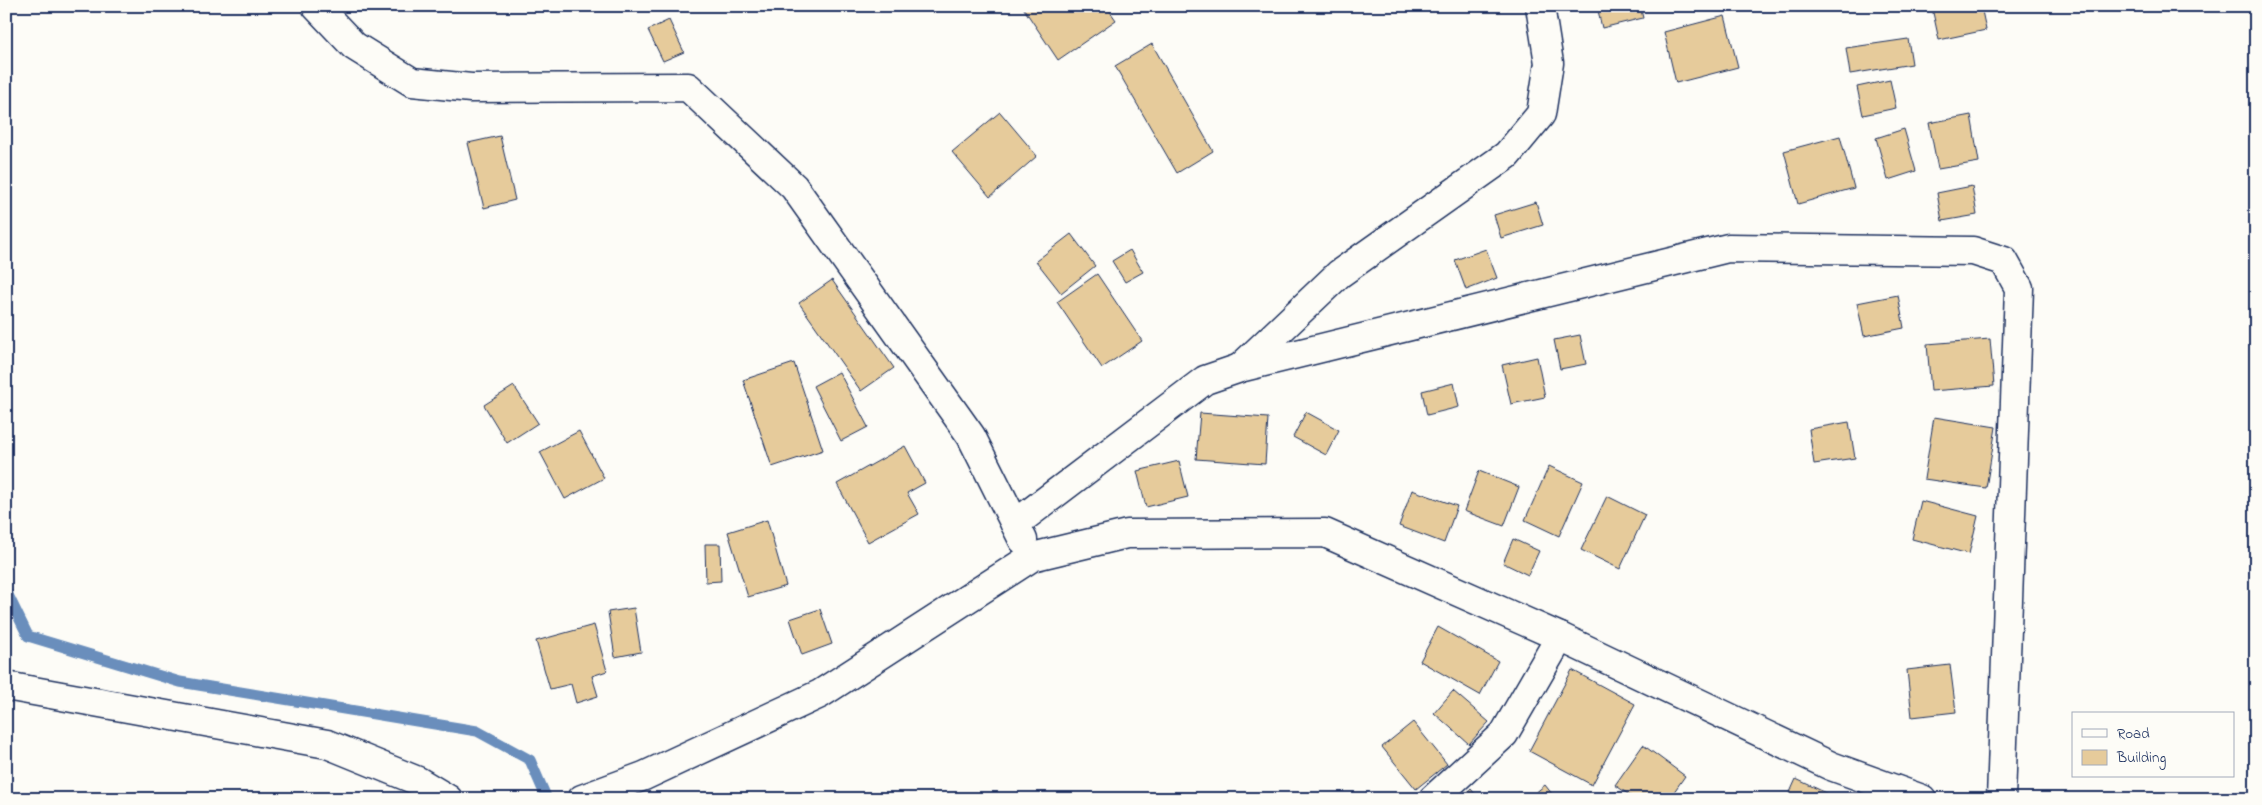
<svg xmlns="http://www.w3.org/2000/svg" width="2262" height="805" viewBox="0 0 2262 805" font-family="'Indie Flower',sans-serif">
	<style>
		.lines { fill: none; stroke-linecap: round; stroke-linejoin: round }
		.stream { stroke: #6a8ebc; stroke-width: 11 }
		.building { fill: #e6cb9b; stroke: #1b2f5e }
		.minor-casing { stroke: #1b2f5e; stroke-width: 31 }
		.minor { stroke: #fdfcf7; stroke-width: 28 }
	</style>
	<rect width="100%" height="100%" fill="#fdfcf7"/>
	<filter id="ink" filterUnits="userSpaceOnUse"><feTurbulence type="fractalNoise" baseFrequency=".02" numOctaves="2"/><feDisplacementMap in="SourceGraphic" scale="10" xChannelSelector="R" yChannelSelector="G"/><feConvolveMatrix kernelMatrix="1 2 1 2 8 2 1 2 1" color-interpolation-filters="sRGB"/></filter>
	<g filter="url(#ink)">
		<g class="lines">
			<polyline class="stream" points="6,591 28,636 180,682 477,731 530,760 547,799"/>
		</g>
		<g class="building">
			<polygon points="1022,6 1106,6 1116,20 1058,60"/>
			<polygon points="1597,6 1640,6 1643,18 1602,28"/>
			<polygon points="1939,6 1981,6 1986,30 1939,40 1932,8"/>
			<polygon points="1725,16 1738,67 1676,83 1664,32"/>
			<polygon points="669,20 684,52 663,61 648,30"/>
			<polygon points="1908,39 1912,64 1850,74 1846,48"/>
			<polygon points="1152,44 1213,151 1177,173 1115,66"/>
			<polygon points="1890,80 1896,108 1863,115 1857,87"/>
			<polygon points="1000,112 1037,156 990,197 952,152"/>
			<polygon points="1971,115 1979,162 1938,169 1929,123"/>
			<polygon points="1904,129 1916,171 1888,180 1876,138"/>
			<polygon points="500,136 515,200 484,208 468,143"/>
			<polygon points="1840,136 1854,188 1798,204 1784,151"/>
			<polygon points="1972,186 1977,215 1942,221 1937,193"/>
			<polygon points="1536,202 1543,225 1501,238 1494,215"/>
			<polygon points="1071,234 1095,266 1061,293 1036,261"/>
			<polygon points="1486,249 1497,278 1466,290 1455,260"/>
			<polygon points="1130,250 1143,272 1125,282 1112,261"/>
			<polygon points="1097,274 1142,341 1102,368 1057,302"/>
			<polygon points="832,280 894,368 861,391 799,303"/>
			<polygon points="1898,295 1904,328 1864,336 1857,303"/>
			<polygon points="1580,335 1586,364 1560,369 1554,340"/>
			<polygon points="1990,339 1994,386 1931,391 1927,344"/>
			<polygon points="1537,357 1545,397 1511,404 1502,365"/>
			<polygon points="794,363 823,450 772,467 743,380"/>
			<polygon points="839,372 868,427 841,441 813,386"/>
			<polygon points="1454,383 1459,407 1427,415 1422,391"/>
			<polygon points="514,386 538,423 507,443 484,405"/>
			<polygon points="1306,412 1339,430 1326,455 1293,437"/>
			<polygon points="1200,413 1268,418 1265,464 1196,459"/>
			<polygon points="1934,417 1996,427 1986,488 1924,479"/>
			<polygon points="1849,422 1855,458 1814,464 1809,429"/>
			<polygon points="579,431 604,478 565,499 540,452"/>
			<polygon points="905,446 925,483 907,493 919,514 868,542 837,484"/>
			<polygon points="1179,461 1188,497 1146,507 1137,471"/>
			<polygon points="1549,466 1583,482 1559,536 1525,520"/>
			<polygon points="1479,471 1519,487 1504,526 1464,511"/>
			<polygon points="1412,490 1457,506 1444,543 1399,526"/>
			<polygon points="1607,496 1645,515 1620,569 1581,550"/>
			<polygon points="1921,501 1978,516 1969,554 1912,539"/>
			<polygon points="767,520 786,586 748,597 728,532"/>
			<polygon points="1513,539 1539,551 1528,575 1503,563"/>
			<polygon points="705,544 720,544 721,581 706,582"/>
			<polygon points="634,608 641,652 615,657 608,612"/>
			<polygon points="820,609 832,644 802,655 790,619"/>
			<polygon points="594,625 607,671 592,676 598,696 576,703 571,684 550,689 536,641"/>
			<polygon points="1438,627 1498,661 1480,695 1420,661"/>
			<polygon points="1950,665 1956,712 1912,717 1907,670"/>
			<polygon points="1572,670 1635,704 1592,785 1529,751"/>
			<polygon points="1453,691 1489,722 1469,744 1434,713"/>
			<polygon points="1413,722 1447,764 1416,789 1382,747"/>
			<polygon points="1643,745 1685,776 1669,799 1635,799 1615,785"/>
			<polygon points="1796,779 1833,796 1832,799 1787,799"/>
			<polygon points="1545,785 1556,799 1528,799"/>
			<polygon points="1471,789 1479,799 1459,799"/>
		</g>
		<g class="lines">
			<defs>
				<g id="minor">
					<polyline points="316,6 354,46 412,82 471,88 688,87 794,187 971,436 1023,540"/>
					<polyline points="1241,367 1339,274 1507,155 1541,114 1549,63 1540,6"/>
					<polyline points="1015,524 1205,380 1240,368 1728,248 1973,251 2004,261 2019,288 2001,799"/>
					<polyline points="6,686 327,744 418,781 448,799"/>
					<polyline points="582,799 644,776 820,694 1032,557 1127,534 1325,533 1560,637 1831,766 1922,799"/>
					<polyline points="1433,799 1504,734 1560,637"/>
				</g>
			</defs>
			<use href="#minor" class="minor-casing"/>
			<use href="#minor" class="minor"/>
		</g>
	</g>
	<rect width="2262" height="805" fill="none" stroke="#fdfcf7" stroke-width="25"/>
	<rect x="12" y="12" width="2237" height="780" fill="none" stroke="#1b2f5e" stroke-width="2" filter="url(#ink)"/>
	<rect x="2072" y="712" width="162" height="65" fill="#fdfcf7" stroke="#a3aaba"/>
	<rect x="2082" y="729" width="25" height="8" fill="#fdfcf7" stroke="#a3aaba"/>
	<text x="2117" y="738" font-size="15" fill="#1b2f5e">Road</text>
	<rect x="2082" y="750" width="25" height="15" fill="#e6cb9b" stroke="#a3aaba"/>
	<text x="2117" y="762" font-size="15" fill="#1b2f5e">Building</text>
</svg>
